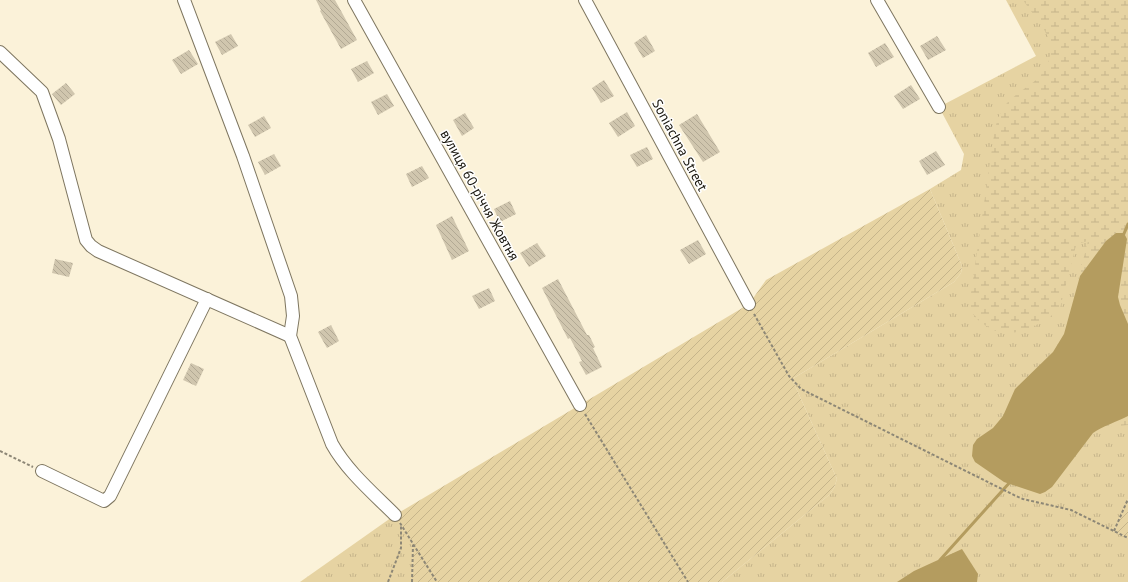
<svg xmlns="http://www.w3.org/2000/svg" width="1128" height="582" viewBox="0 0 1128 582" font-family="'PT Sans',sans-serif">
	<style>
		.grass { fill: url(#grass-tufts) }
		.wetland { fill: url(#wetland-marsh) }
		.garden { fill: url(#garden-furrows) }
		.water { fill: #b49c5f }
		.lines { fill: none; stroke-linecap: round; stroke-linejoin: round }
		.stream { stroke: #b49c5f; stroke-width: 3 }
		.building { fill: url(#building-back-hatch) }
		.street-casing { stroke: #7e7660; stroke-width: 14 }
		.path { stroke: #8d8776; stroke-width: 2; stroke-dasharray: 3 2; stroke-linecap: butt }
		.street { stroke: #fff; stroke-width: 12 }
		.labels { text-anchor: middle; stroke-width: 3; stroke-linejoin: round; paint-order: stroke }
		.street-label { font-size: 14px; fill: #18150c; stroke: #fff }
	</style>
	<defs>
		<pattern id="grass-tufts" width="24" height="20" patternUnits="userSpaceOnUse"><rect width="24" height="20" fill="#e6d3a2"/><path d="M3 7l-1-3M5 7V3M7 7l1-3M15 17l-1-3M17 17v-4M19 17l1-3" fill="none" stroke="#c5b48a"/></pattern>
		<pattern id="wetland-marsh" width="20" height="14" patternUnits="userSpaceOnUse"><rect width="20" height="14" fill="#e6d3a2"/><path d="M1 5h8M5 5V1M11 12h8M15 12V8" fill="none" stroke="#c5b48a"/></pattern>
		<pattern id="garden-furrows" width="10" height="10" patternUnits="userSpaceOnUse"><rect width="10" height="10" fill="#e6d3a2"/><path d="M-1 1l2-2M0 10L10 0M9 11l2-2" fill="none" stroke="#c5b48a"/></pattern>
		<pattern id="building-back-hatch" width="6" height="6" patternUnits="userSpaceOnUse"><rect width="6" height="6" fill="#d0c6ae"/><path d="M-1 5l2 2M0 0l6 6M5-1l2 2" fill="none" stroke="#b2a994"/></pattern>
	</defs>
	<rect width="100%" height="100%" fill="#fbf2d9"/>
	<g class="grass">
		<polygon points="1006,0 1128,0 1128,499 1114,531 1128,538 1128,582 722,582 829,495 834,488 837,479 792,379 954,282 961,273 962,266 930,189 961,170 964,154 939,107 1036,56"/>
		<polygon points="395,515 413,544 412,582 300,582"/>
	</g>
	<path class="wetland" d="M1023 0H1128V425L1102 428 1106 424 1076 288 1088 241 1077 244 1075 249 1060 308C1050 320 1024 333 1008 333 998 333 990 329 982 323 973 317 971 310 970 300L995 128C998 119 1000 111 1007 103 1022 87 1042 83 1049 60 1050 55 1052 49 1051 44 1047 30 1031 12 1023 0Z"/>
	<g class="garden">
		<polygon points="930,189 962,266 961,273 954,282 792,379 837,479 834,488 829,495 722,582 412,582 413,544 395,515 749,304 766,280"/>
		<polygon points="1128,499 1128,538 1114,531"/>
	</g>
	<g class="water">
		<path d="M1116 233H1124L1127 239 1118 297 1120 305 1128 324V416C1118 421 1101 427 1093 433L1052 487 1045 492 1040 494 1004 482 975 462 972 456 973 445 977 439 993 428 1003 416 1015 389 1053 352 1064 334 1080 276 1106 241Z"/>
		<polygon points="962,549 978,574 977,582 897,582 914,571"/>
	</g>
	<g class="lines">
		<g class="stream">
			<polyline points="1123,236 1128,224"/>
			<polyline points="940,560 1011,481"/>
		</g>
	</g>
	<g class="building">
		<polygon points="316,0 335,0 357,40 341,49 320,11 321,10"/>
		<polygon points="231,34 238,46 222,55 215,42"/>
		<polygon points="646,35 655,51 643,58 634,43"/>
		<polygon points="937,36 946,50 928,60 920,46"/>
		<polygon points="885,43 894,57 876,67 868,53"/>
		<polygon points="189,50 198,64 181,74 172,60"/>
		<polygon points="367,61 374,73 358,82 351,69"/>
		<polygon points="604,80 614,96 601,103 592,88"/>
		<polygon points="66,83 75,94 61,105 52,94"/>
		<polygon points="911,85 920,99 903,109 894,96"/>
		<polygon points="387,94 394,106 378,115 371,102"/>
		<polygon points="627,112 635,126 618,137 609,123"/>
		<polygon points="465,113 474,128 462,136 453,120"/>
		<polygon points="697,114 720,152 703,162 679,125"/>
		<polygon points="264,116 271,128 255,137 248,125"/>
		<polygon points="647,147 653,159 637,167 630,155"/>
		<polygon points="936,151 945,165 927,175 919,161"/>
		<polygon points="274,154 281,166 265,175 258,162"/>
		<polygon points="422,166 429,178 412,187 406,174"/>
		<polygon points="510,201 516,214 500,222 494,209"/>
		<polygon points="452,216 469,251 452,260 436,225"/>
		<polygon points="698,240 706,254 689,264 680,250"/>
		<polygon points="537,243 546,256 529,267 520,253"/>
		<polygon points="55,259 73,263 69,277 52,273"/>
		<polygon points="558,279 587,335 589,335 595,347 593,348 602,367 586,375 579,362 582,361 570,338 568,339 542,288"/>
		<polygon points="489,288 495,301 479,309 472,296"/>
		<polygon points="331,325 339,341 327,348 318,332"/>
		<polygon points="191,363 204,369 196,386 183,380"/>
	</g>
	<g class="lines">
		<defs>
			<g id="street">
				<path d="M184 0 243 156 291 296 293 316 290 336 332 444C347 471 373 493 395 515"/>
				<polyline points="354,0 580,405"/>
				<polyline points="585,0 749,304"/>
				<polyline points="877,0 939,107"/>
				<polyline points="0,52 42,92 59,139 86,240 91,246 98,251 290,336"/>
				<polyline points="42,471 104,501 110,496 207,299"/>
			</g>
		</defs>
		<use href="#street" class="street-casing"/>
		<g class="path">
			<polyline points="754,314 789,376 801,389 1016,496 1023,499 1071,510 1128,538"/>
			<polyline points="585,414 688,582"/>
			<polyline points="0,451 33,467"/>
			<polyline points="400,523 437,582"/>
			<polyline points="1114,531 1128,499"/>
			<polyline points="388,582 401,548 401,526"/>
			<polyline points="412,582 413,545"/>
		</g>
		<use href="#street" class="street"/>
	</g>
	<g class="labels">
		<g class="street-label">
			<text transform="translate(680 145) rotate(62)" y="5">Soniachna Street</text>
			<text transform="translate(480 195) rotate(61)" y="5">вулиця 60-річчя Жовтня</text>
		</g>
	</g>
</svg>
